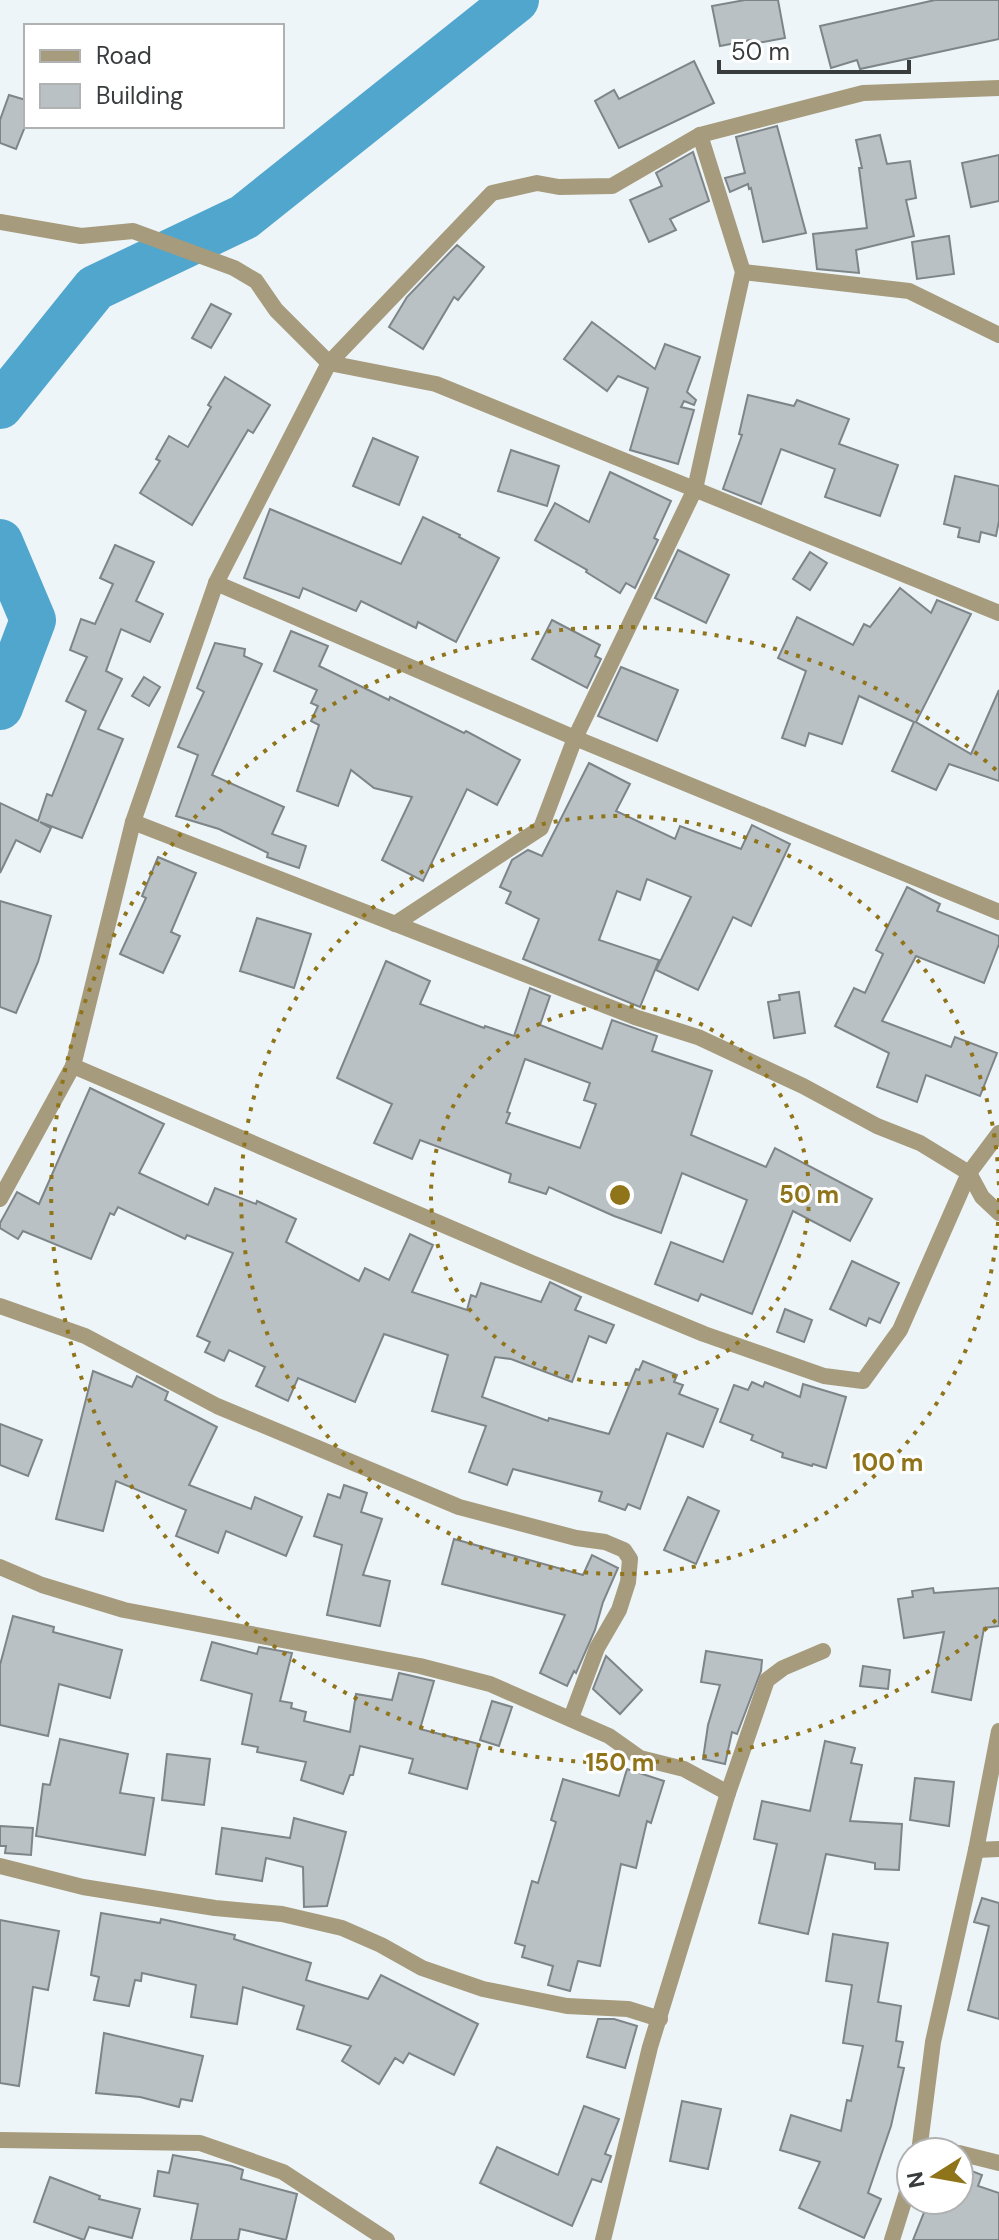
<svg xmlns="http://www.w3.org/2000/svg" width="999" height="2240" viewBox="0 0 999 2240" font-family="'DM Sans',sans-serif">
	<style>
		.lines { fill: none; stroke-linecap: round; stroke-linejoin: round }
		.river { stroke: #51a6cd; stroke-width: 46 }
		.building { fill: #bac1c5; stroke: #7e8588; stroke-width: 2; fill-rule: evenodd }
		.street { stroke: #a69b7c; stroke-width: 16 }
		.ring { fill: none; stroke: #8f7419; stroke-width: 4; stroke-dasharray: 4 8 }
		.centre { fill: #8f7419; stroke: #fff; stroke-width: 4 }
		.ring-label { font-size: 24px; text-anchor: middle; font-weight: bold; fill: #8f7419; stroke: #fff; stroke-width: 6; stroke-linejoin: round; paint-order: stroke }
	</style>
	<rect width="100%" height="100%" fill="#edf5f9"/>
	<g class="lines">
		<g class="river">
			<polyline points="0,406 95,288 244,217 516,0"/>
			<polyline points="0,542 33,620 0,707"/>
		</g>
	</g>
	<g class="building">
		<polygon points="745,0 778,0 785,38 752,44 751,40 720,46 712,6"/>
		<polygon points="935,0 999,0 999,39 860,69 857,60 831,68 820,26"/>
		<polygon points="694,61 714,103 619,148 595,101 614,90 619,99"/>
		<polygon points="9,95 26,100 26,124 16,149 0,143 0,120"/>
		<polygon points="777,126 806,233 763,242 751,188 749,189 748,184 730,192 725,178 745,173 736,137"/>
		<polygon points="880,135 887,164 910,161 916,198 906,200 914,236 856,250 859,273 817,269 813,234 867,228 859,168 862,168 856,140"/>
		<polygon points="693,152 709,201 670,219 676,230 649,242 630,200 662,186 656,173"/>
		<polygon points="999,155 999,201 971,207 962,163"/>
		<polygon points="949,236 954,274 917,279 912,242"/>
		<polygon points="457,245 484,267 458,300 454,297 423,349 389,327 407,297"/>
		<polygon points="211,304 231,314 211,348 192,338"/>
		<polygon points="592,322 655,369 665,344 700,357 687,392 696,400 694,405 684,401 681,407 694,410 678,464 630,450 648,388 618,376 607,391 564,359"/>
		<polygon points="225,377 270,405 253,433 248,430 192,525 140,493 160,461 156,459 169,436 188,447 211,407 208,405"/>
		<polygon points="748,395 794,406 797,400 849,419 839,444 898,465 880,516 825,497 835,469 781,449 761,504 723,489 742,435 739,434"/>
		<polygon points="373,438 418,457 399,505 353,486"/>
		<polygon points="511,450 559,466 547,506 498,491"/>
		<polygon points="610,472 671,501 654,538 658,540 635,588 626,583 620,593 586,572 587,570 535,540 555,503 589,522"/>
		<polygon points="955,476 999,486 999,521 996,536 981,532 979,542 958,537 960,528 944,524"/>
		<polygon points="270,509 401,564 423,517 460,535 459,537 499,558 456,642 418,622 416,628 361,601 356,611 303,588 299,598 244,578"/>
		<polygon points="115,545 154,562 136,601 163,614 150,642 121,629 106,671 122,679 98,729 123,739 82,838 40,822 51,828 40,852 16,840 0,873 0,803 38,821 47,794 52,796 86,711 66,701 87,657 70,650 81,619 95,624 113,584 100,578"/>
		<polygon points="678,550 729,575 706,623 655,598"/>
		<polygon points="810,552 827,563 810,590 793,579"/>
		<polygon points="900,588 931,613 937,600 971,614 916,722 971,754 999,690 999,781 949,764 936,790 892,771 914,722 859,696 842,744 809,733 805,746 782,738 806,671 778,658 797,617 853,645 864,624 870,627"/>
		<polygon points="552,620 600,645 595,656 601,659 587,688 532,659"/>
		<polygon points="291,631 328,646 319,666 389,700 390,697 464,733 466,731 520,760 497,805 467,789 423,881 382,860 412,797 374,788 351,770 338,806 297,791 319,725 311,721 318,706 311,703 317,690 274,671"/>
		<polygon points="215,643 245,649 244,656 262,664 212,775 284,807 272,834 306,846 299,868 267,857 268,853 219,829 176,816 198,755 178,747 204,692 197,688"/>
		<polygon points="621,667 678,690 657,741 598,716"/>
		<polygon points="144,677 160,687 149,706 132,696"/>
		<polygon points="589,763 630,784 616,811 675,839 680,826 741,849 752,825 790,844 751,926 733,917 698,990 656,970 691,897 647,879 640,900 617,891 599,940 659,960 640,1007 523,959 539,919 506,903 511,892 500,887 512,860 528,850 542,856"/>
		<polygon points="158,857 196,873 171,932 180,936 163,973 120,954 146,898 142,896"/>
		<polygon points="907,887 940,904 937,911 999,936 999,944 984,983 916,956 882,1021 951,1047 955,1037 997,1053 980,1096 926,1075 917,1102 877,1087 889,1053 835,1026 854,988 865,993 883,954 876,950"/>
		<polygon points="0,901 51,916 38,962 16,1013 0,1007"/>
		<polygon points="257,918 311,934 294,988 240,971"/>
		<path d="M386 961 430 981 420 1004 484 1028 485 1026 514 1036 530 988 550 996 540 1025 602 1049 612 1020 657 1036 652 1051 712 1071 691 1135 766 1167 775 1148 872 1199 850 1241 793 1211 752 1314 701 1294 698 1301 655 1284 671 1242 723 1262 747 1200 682 1173 661 1233 614 1216 549 1187 546 1194 509 1182 511 1174 420 1140 412 1159 374 1143 392 1104 337 1078ZM525 1059 590 1083 584 1100 596 1104 580 1148 506 1123 510 1113 507 1112Z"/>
		<polygon points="799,992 805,1033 774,1038 768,1002 780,1000 779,995"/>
		<polygon points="90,1088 164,1124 139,1173 208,1205 215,1188 256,1204 257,1201 296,1219 286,1242 359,1281 365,1268 389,1280 410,1234 433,1245 412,1292 467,1310 471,1295 476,1297 481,1283 541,1302 550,1282 581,1297 575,1310 614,1325 606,1343 589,1336 572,1382 511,1359 495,1357 482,1397 548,1421 549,1418 609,1434 636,1369 639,1370 643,1361 677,1375 674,1382 683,1385 679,1394 718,1409 703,1447 667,1433 640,1509 628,1504 625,1510 599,1501 602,1492 513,1469 507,1485 469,1472 486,1426 432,1411 448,1355 384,1334 355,1402 298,1378 288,1401 256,1386 265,1367 229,1350 224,1361 205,1352 210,1342 197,1336 233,1253 187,1235 185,1239 118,1207 114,1215 110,1213 91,1259 23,1231 18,1239 0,1228 0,1223 17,1192 39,1204"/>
		<polygon points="852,1261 899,1283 880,1323 869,1318 866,1326 830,1309"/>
		<polygon points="785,1309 812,1320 804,1342 777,1332"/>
		<polygon points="93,1371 132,1387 137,1376 168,1392 165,1400 217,1427 189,1485 251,1509 255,1497 302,1517 286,1556 226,1531 218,1553 176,1536 186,1510 116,1481 103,1531 56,1519"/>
		<polygon points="752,1382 763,1387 765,1382 800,1397 803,1384 846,1397 826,1468 813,1464 812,1466 782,1457 783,1453 751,1440 753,1435 720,1422 734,1385 748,1390"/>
		<polygon points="0,1424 42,1440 28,1476 0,1465"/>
		<polygon points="344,1485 367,1493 361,1512 382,1519 363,1575 390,1581 380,1626 327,1615 342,1545 314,1536 328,1494 340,1498"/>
		<polygon points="688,1497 719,1511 696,1564 664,1550"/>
		<polygon points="454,1539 583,1575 592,1555 618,1568 603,1602 595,1630 576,1673 574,1671 567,1686 540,1673 565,1615 442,1584"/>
		<polygon points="933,1588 934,1593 999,1588 999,1626 984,1628 971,1700 932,1692 944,1632 904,1638 898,1599 913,1597 912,1591"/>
		<polygon points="13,1616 54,1627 53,1632 122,1650 110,1698 59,1684 48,1736 0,1725 0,1665"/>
		<polygon points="212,1642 257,1654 259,1647 292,1653 280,1701 292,1703 291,1708 306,1712 304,1721 350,1732 356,1694 392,1700 399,1673 434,1681 420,1729 479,1744 467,1789 409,1773 413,1759 360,1746 353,1775 350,1775 343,1794 301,1780 306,1762 257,1752 258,1747 242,1744 252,1694 201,1680"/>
		<polygon points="706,1651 762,1660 761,1671 737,1734 732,1732 725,1764 703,1759 708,1725 720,1685 701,1682"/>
		<polygon points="606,1656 642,1690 620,1714 593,1689"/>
		<polygon points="863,1666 890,1670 888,1689 860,1686"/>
		<polygon points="492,1701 512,1707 499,1746 480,1740"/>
		<polygon points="60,1739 128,1754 120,1793 154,1798 145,1855 36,1836 43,1784 50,1785"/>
		<polygon points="825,1741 855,1748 851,1763 862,1765 850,1821 902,1824 899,1870 875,1869 875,1863 826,1854 808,1934 759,1923 777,1844 754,1839 762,1801 810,1811"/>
		<polygon points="167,1754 210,1759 204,1805 162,1800"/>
		<polygon points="627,1769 664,1781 651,1823 647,1821 636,1868 621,1864 600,1966 578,1961 570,1991 548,1985 553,1966 522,1957 525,1946 515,1943 532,1881 538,1883 556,1822 551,1820 563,1779 619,1796"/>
		<polygon points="915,1778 954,1782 949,1826 910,1820"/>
		<polygon points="294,1818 346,1832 327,1906 304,1907 303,1867 266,1858 262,1881 216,1874 222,1828 290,1838"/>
		<polygon points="0,1826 33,1828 31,1855 5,1853 6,1846 0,1846"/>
		<polygon points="982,1898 999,1903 999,2019 968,2010 989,1926 974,1922"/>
		<polygon points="101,1913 160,1923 161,1919 235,1935 234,1939 311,1963 306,1980 368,1999 381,1975 478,2024 454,2075 409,2053 403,2063 395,2058 379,2084 342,2061 351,2046 297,2029 304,2006 243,1987 237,2024 191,2017 196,1985 142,1973 141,1981 135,1980 129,2006 94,2000 99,1977 91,1975"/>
		<polygon points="0,1920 59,1931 48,1990 33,1987 19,2086 0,2083"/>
		<polygon points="833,1934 888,1943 878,2002 901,2006 896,2041 903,2042 898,2067 904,2068 891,2126 868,2193 881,2199 864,2238 799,2208 820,2162 780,2150 791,2115 841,2131 847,2100 851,2101 863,2046 843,2043 852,1985 826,1981"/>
		<polygon points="598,2019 614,2019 637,2026 625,2068 587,2057"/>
		<polygon points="104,2033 203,2056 192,2101 181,2099 179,2107 140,2097 96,2093"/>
		<polygon points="682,2101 721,2109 708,2169 670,2161"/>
		<polygon points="584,2106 619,2119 605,2154 611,2156 601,2182 592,2179 572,2226 480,2183 497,2147 558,2175"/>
		<polygon points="173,2155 232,2166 243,2170 241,2179 297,2194 286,2240 240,2229 238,2240 191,2240 198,2204 154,2196 158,2171 169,2173"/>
		<polygon points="959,2166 982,2175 978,2186 999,2193 999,2240 913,2240 929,2200 959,2200"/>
		<polygon points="50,2177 100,2196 99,2199 140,2209 132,2238 89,2227 84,2240 34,2222"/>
	</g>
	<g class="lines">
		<g class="street">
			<polyline points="0,222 81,236 133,231 234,268 256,281 276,310 329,363 436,384 999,613"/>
			<polyline points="743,272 909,291 999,335"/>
			<polyline points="216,583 575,738 999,912"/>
			<polyline points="133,822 635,1017 698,1037 803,1086 877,1126 920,1143 969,1173 982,1197 999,1213"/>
			<polyline points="395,924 541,828 575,738 695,489 743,272 700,135"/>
			<polyline points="73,1066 532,1263 704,1334 824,1376 863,1381 900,1330 969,1173 999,1133"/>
			<polyline points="0,1199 73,1066 133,822 216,583 329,363 492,193 537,183 559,187 612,186 700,135 863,93 999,88"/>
			<polyline points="0,1306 85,1336 217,1406 459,1507 576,1538 605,1542 624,1550 630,1559 628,1582 619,1610 597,1648 571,1718"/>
			<polyline points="0,1567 42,1585 124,1610 420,1666 490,1684 609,1736 640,1758 684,1769 728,1793"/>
			<polyline points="976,1850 999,1849"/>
			<polyline points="0,1866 83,1887 215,1908 282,1914 342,1928 381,1945 422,1968 483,1989 567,2006 628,2009 660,2019"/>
			<polyline points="0,2140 200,2143 283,2172 387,2240"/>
			<polyline points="921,2145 954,2152"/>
			<polyline points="919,2152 933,2042 976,1850 999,1731"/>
			<polyline points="959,2153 999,2163"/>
			<polyline points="603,2240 650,2047 728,1793 767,1680 783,1668 823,1651"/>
			<polyline points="892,2240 911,2179"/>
		</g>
	</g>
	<g class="ring">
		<circle cx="620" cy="1195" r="189"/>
		<path d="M999 1198A379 379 0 1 1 999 1192"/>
		<path d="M996 1620A568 568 0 1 1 996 770"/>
	</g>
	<circle cx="620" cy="1195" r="12" class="centre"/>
	<g class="ring-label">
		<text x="809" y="1203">50 m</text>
		<text x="888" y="1471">100 m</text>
		<text x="620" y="1771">150 m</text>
	</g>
	<rect x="24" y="24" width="260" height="104" fill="#ffffff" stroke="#b0b1b1" stroke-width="2"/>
	<rect x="40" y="50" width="40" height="12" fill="#a69b7c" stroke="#b0b1b1" stroke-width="2"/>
	<text x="96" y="64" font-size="24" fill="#393c3d">Road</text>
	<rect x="40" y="84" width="40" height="24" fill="#bac1c5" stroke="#b0b1b1" stroke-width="2"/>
	<text x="96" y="104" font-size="24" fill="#393c3d">Building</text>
	<g transform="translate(935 2176) rotate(259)"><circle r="38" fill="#ffffff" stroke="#b0b1b1" stroke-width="2"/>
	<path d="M0-6L14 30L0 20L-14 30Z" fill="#8f7419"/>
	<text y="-12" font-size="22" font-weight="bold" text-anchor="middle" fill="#393c3d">N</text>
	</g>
	<path d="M719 60v12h190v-12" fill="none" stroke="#393c3d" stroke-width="4"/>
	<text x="731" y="60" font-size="24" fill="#393c3d" stroke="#ffffff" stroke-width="6" paint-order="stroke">50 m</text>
</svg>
